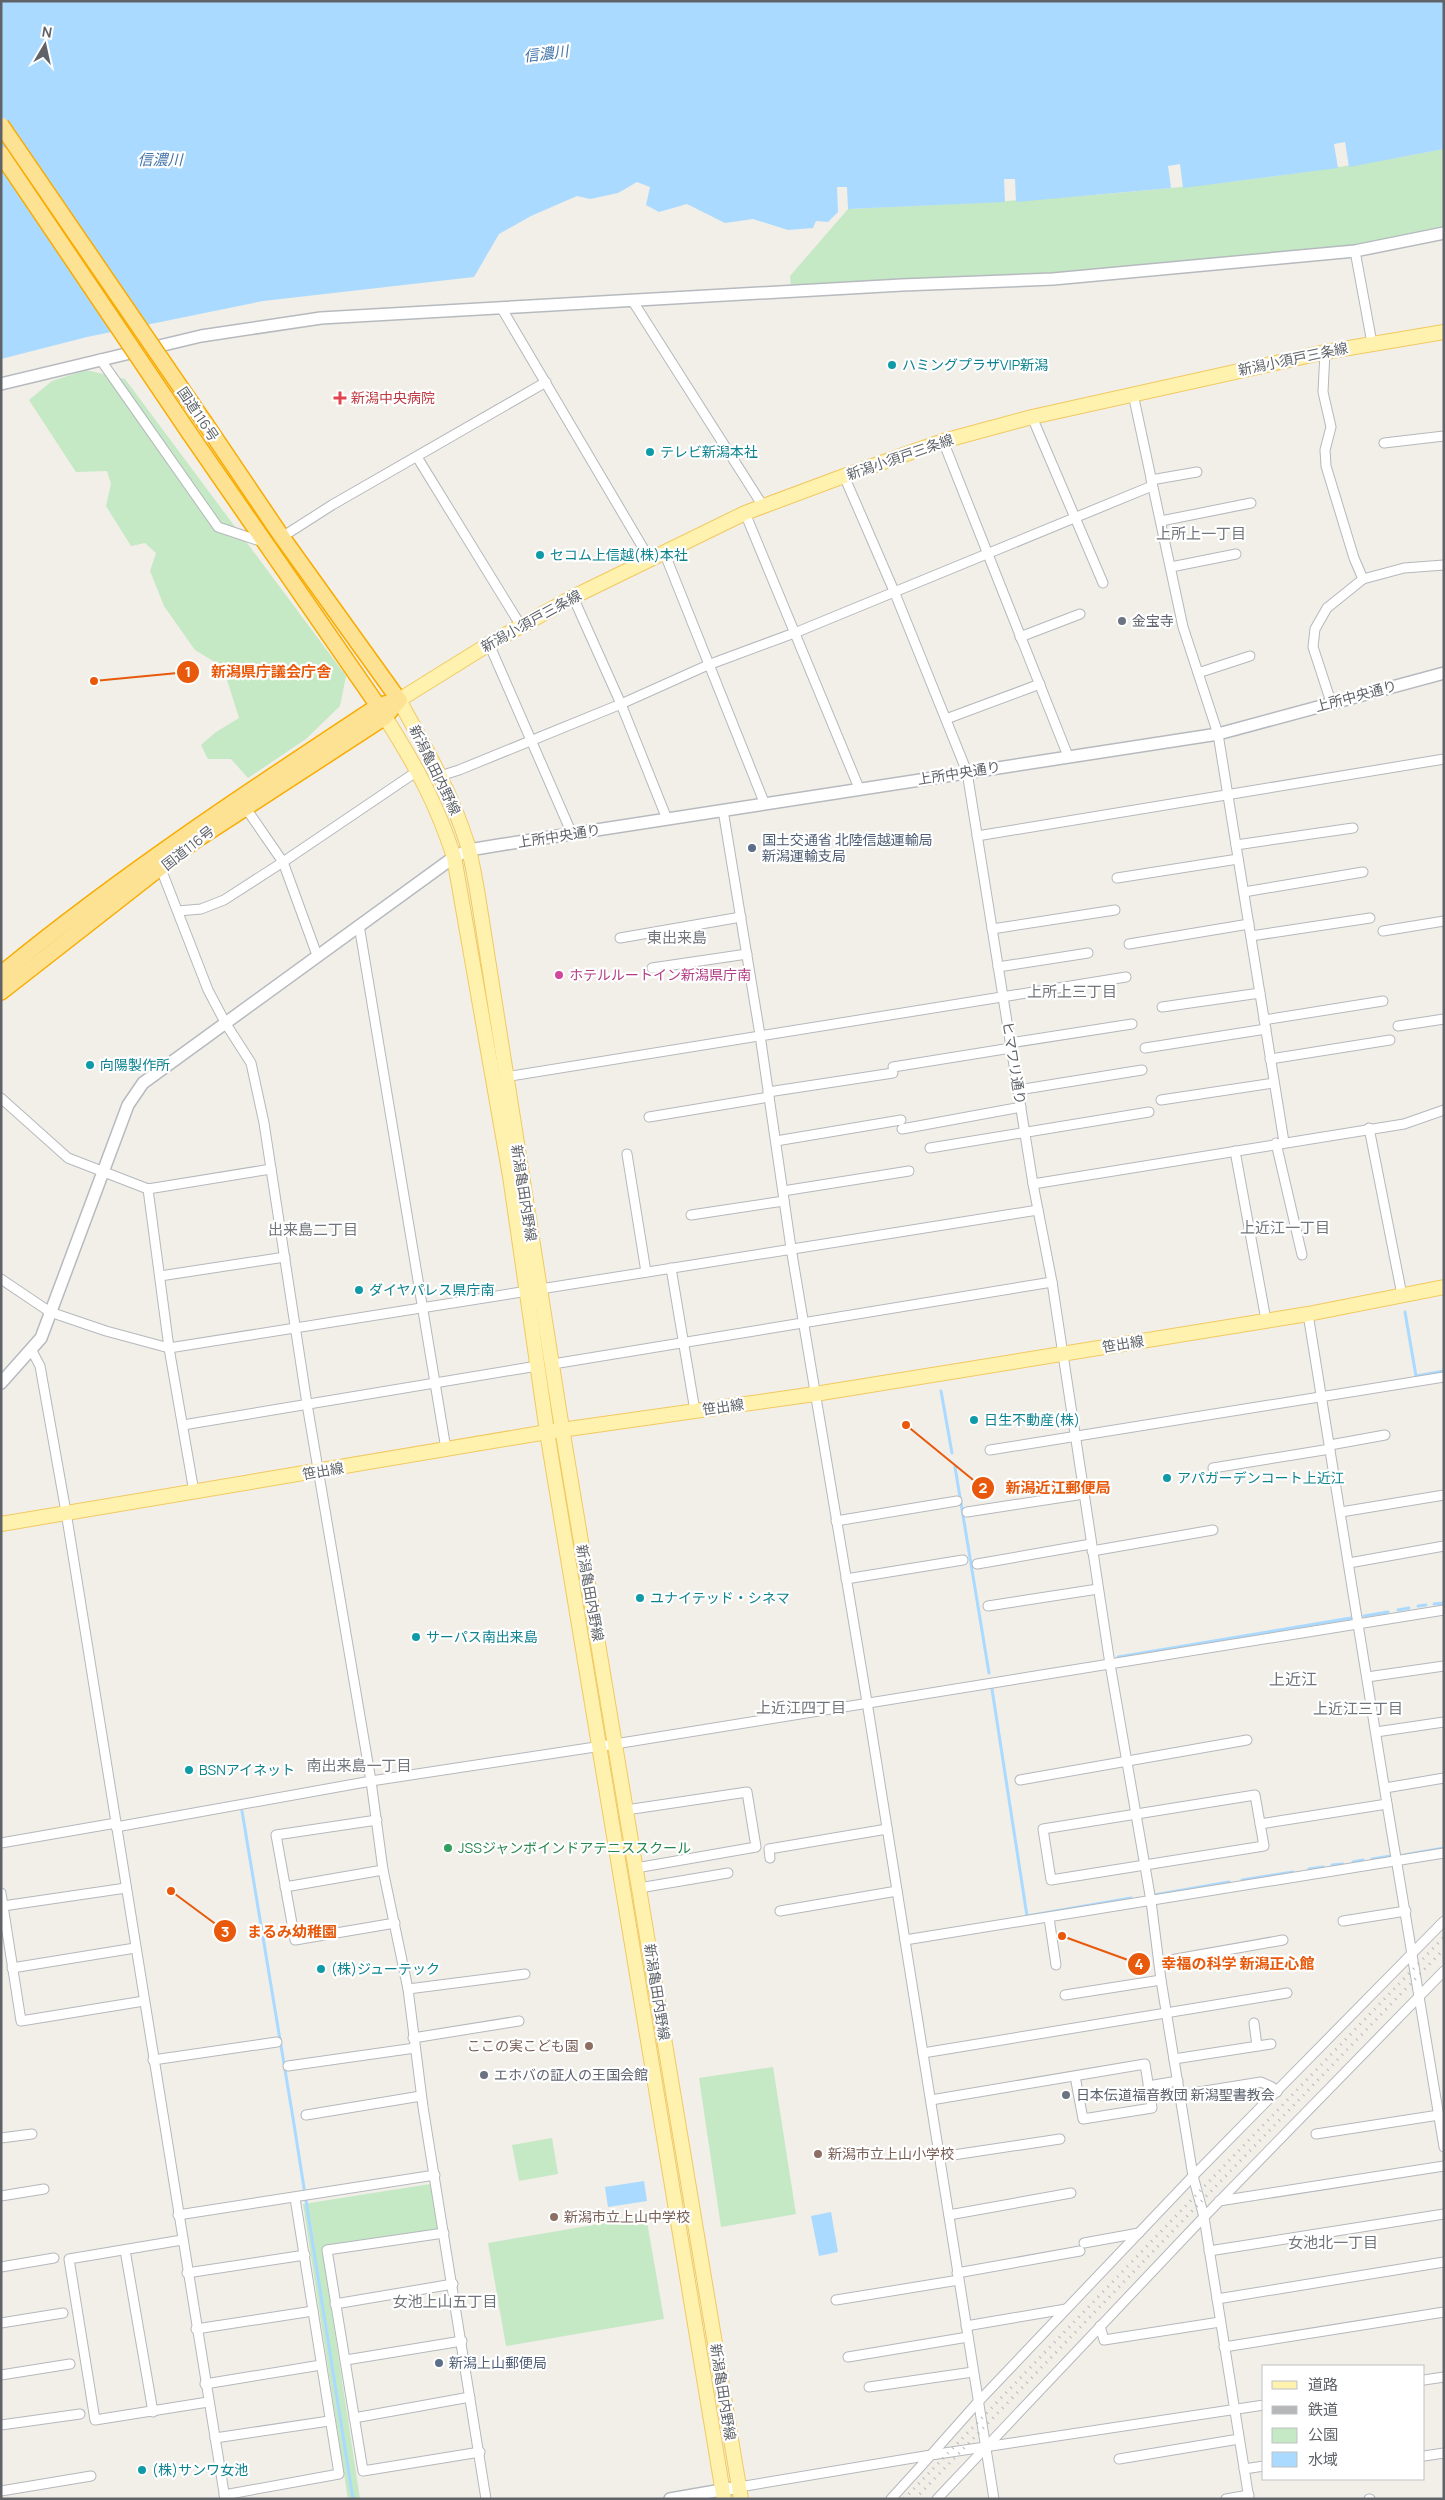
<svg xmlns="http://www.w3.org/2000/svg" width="1445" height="2500" viewBox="0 0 1445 2500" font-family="Manrope,'Noto Sans JP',sans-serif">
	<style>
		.green { fill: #c5e8c5 }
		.water { fill: #aadaff }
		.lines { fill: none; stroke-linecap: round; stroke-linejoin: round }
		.stream { stroke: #aadaff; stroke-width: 3 }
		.street-casing { stroke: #b5b8bc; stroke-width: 11 }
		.secondary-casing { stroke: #b6babf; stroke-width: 14 }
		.primary-casing { stroke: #f2c960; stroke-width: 16 }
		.highway-casing { stroke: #f9ab00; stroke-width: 18 }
		.street { stroke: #fff; stroke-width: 9 }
		.secondary { stroke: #fff; stroke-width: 11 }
		.primary { stroke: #fff2af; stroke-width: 14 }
		.highway { stroke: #fde293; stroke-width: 15 }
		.rail { stroke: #b6b7b8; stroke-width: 3; stroke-dasharray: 1 6; stroke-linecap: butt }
		.highway-bridge-casing { stroke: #f9ab00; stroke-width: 18; stroke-linecap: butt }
		.highway-bridge { stroke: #fde293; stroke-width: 15 }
		.culture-dot { fill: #0f9aa8; stroke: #fff; stroke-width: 2 }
		.health-dot { fill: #e0444e; stroke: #fff; stroke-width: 2 }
		.worship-dot { fill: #6b7280; stroke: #fff; stroke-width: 2 }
		.service-dot { fill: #5c6f8a; stroke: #fff; stroke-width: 2 }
		.hotel-dot { fill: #d1479c; stroke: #fff; stroke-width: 2 }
		.leisure-dot { fill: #2e9e5b; stroke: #fff; stroke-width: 2 }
		.education-dot { fill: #8d6e63; stroke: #fff; stroke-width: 2 }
		.labels { text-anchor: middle; stroke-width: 4.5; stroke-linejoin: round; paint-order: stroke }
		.street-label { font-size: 14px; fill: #5f6368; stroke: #fff }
		.culture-label { font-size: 14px; fill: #0d838f; stroke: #fff; text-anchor: start }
		.health-label { font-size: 14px; fill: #be3a42; stroke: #fff; text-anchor: start }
		.worship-label { font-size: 14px; fill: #5b616d; stroke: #fff; text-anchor: start }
		.service-label { font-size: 14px; fill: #4e5e75; stroke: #fff; text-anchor: start }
		.hotel-label { font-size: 14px; fill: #b23c85; stroke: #fff; text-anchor: start }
		.leisure-label { font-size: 14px; fill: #27864d; stroke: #fff; text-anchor: start }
		.education-label { font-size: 14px; fill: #785e54; stroke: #fff; text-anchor: start }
		.water-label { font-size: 15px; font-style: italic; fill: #4174aa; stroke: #fff }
		.neighbourhood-label { font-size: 15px; fill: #70757a; stroke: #fff }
		.quarter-label { font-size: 16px; fill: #70757a; stroke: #fff }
		.leader { fill: none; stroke: #e8590c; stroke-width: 2 }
		.callout-dot { fill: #e8590c; stroke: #fff; stroke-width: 2 }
		.mark-label { font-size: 15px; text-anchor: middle; font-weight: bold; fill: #fff }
		.callout-label { font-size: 15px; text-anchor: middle; font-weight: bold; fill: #e8590c; stroke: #fff; stroke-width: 4.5; stroke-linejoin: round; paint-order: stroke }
	</style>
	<rect width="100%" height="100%" fill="#f1efe8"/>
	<g class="green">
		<path d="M1444 149V228L1355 247 1187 264 967 278 791 286 790 276 848 209C1048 201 1247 187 1444 149Z"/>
		<polygon points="86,370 125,379 346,676 340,706 306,739 248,778 231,759 208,759 201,745 216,732 239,718 223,667 195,650 164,606 150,571 156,553 145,543 131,546 106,506 111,484 107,471 76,472 29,400 52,381"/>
		<polygon points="773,2067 796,2214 721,2227 699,2078"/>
		<polygon points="552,2138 558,2174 519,2181 512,2145"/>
		<polygon points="430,2184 440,2229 322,2248 360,2499 348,2499 303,2204"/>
		<polygon points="646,2216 664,2319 506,2346 488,2243"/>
	</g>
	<g class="water">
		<polygon points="1,1 1444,1 1444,149 1349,167 1345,142 1334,144 1338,168 1183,188 1180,164 1168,166 1171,188 1016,202 1015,179 1004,179 1005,202 848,209 847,187 837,187 838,212 828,222 816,221 813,228 788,230 753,219 725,223 687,204 659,212 646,205 650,187 637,182 618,193 590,199 577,196 531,216 499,234 474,277 263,301 87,337 1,359"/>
		<polygon points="644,2181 647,2201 608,2207 605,2187"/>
		<polygon points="831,2212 838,2252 819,2256 811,2216"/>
	</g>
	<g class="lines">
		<g class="stream">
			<polyline points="1405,1312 1416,1376 1444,1371"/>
			<polyline points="941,1391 952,1453"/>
			<polyline points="955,1467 989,1673"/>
			<polyline points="1434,1604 1443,1603"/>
			<polyline points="1418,1606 1426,1605"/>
			<polyline points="1398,1610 1409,1608"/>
			<polyline points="1364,1616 1388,1612"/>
			<polyline points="1118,1657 1351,1618"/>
			<polyline points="992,1689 1027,1916 1131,1898"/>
			<polyline points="242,1811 293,2118 353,2499"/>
			<polyline points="1404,1855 1444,1848"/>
			<polyline points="1372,1859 1391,1856"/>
			<polyline points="1353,1862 1363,1860"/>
			<polyline points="1332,1865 1343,1864"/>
			<polyline points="1309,1869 1323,1867"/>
			<polyline points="1242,1880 1293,1872"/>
			<polyline points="1154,1895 1229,1882"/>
		</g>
		<defs>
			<g id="street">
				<polyline points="1355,251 1372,343"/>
				<polyline points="632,300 763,506"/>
				<polyline points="502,309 649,558"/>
				<polyline points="1325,352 1323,392 1331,427 1325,450 1326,466 1354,558 1363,579"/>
				<polyline points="100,359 218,527 263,542"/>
				<polyline points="1133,394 1183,627 1218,734 1284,1142"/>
				<polyline points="1032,417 1103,583"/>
				<polyline points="943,441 1068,756"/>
				<polyline points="1384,443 1444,436"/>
				<polyline points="417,457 521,626"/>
				<polyline points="844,476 894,591 967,772 1033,1184 1052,1282 1110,1664 1151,1901 1161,1980 1193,2176 1204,2217 1249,2499"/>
				<polyline points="1151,480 1197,472"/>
				<polyline points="745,513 859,788"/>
				<polyline points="1161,521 1251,503"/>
				<polyline points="282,537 332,505 546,382"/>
				<polyline points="664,552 764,802"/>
				<polyline points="1171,567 1236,554"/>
				<polyline points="573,597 621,704 667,819"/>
				<polyline points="1020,637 1080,614"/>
				<polyline points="489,644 572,834"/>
				<polyline points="1198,673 1250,656"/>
				<polyline points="1331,702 1313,647 1315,629 1327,608 1363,579 1404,568 1444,565"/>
				<polyline points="946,719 1040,684"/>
				<polyline points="440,776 459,770 621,704 708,665 797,632 1152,486"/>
				<polyline points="245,807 283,862 317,955"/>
				<polyline points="723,810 760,1035 791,1248 867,1702 994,2499"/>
				<polyline points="977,836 1444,759"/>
				<polyline points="1236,845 1353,828"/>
				<polyline points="161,869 208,990 226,1024 251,1063 264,1123 307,1404 371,1781 383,1870 408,1989 423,2107 486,2499"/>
				<polyline points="1117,878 1238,859"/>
				<polyline points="1244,892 1363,872"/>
				<polyline points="178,911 201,909 224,900 283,862 419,770"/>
				<polyline points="359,925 446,1449"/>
				<polyline points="992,929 1115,910"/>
				<polyline points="1383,931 1444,921"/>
				<polyline points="1251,936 1370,918"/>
				<polyline points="620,938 741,917"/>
				<polyline points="1129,944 1249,924"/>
				<polyline points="998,967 1088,953"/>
				<polyline points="652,968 747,954"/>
				<polyline points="1162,1007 1260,993"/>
				<polyline points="1264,1020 1383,1001"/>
				<polyline points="1398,1026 1444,1019"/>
				<polyline points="1010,1043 1132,1024"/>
				<polyline points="1145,1048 1266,1029"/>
				<polyline points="1270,1059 1390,1040"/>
				<polyline points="893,1067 1011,1048"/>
				<polyline points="505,1077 1126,977"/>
				<polyline points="1018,1090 1142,1070"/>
				<polyline points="768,1092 893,1073"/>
				<polyline points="1,1098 68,1158 148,1189 169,1348 194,1492"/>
				<polyline points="1161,1100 1274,1083"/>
				<polyline points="649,1117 769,1097"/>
				<polyline points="1369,1128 1402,1295"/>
				<polyline points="902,1129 1021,1107"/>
				<polyline points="776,1141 901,1120"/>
				<polyline points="1276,1143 1302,1255"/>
				<polyline points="930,1148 1149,1112"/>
				<polyline points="1235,1151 1266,1320"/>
				<polyline points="627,1154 646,1272"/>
				<polyline points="1033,1184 1404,1124 1444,1110"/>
				<polyline points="148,1189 271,1169"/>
				<polyline points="783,1191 909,1171"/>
				<polyline points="691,1215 784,1201"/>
				<polyline points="671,1268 695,1411"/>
				<polyline points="160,1276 285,1257"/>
				<polyline points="1,1279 50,1312 106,1331 169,1348 1038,1210"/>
				<polyline points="1308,1314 1387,1804"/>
				<polyline points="32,1351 40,1366 66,1512 225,2499"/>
				<polyline points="553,1364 1052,1282"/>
				<polyline points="183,1425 537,1366"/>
				<polyline points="1330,1445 1385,1435"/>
				<polyline points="990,1450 1444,1377"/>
				<polyline points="1213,1468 1330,1449"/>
				<polyline points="967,1512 1084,1494"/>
				<polyline points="1341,1512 1444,1495"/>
				<polyline points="836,1521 957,1501"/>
				<polyline points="1092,1551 1213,1530"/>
				<polyline points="1349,1563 1444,1546"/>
				<polyline points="977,1564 1091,1544"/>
				<polyline points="846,1579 963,1560"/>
				<polyline points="988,1606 1098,1589"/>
				<polyline points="1367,1677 1444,1666"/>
				<polyline points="1376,1732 1444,1722"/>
				<polyline points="1020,1780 1247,1740"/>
				<polyline points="1385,1788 1444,1778"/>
				<polygon points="1255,1795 1264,1846 1051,1880 1043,1829"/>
				<polyline points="626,1810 747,1792 756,1847 636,1868"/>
				<polyline points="377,1820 276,1835 295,1940 395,1923"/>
				<polyline points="1260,1824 1387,1804 1444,2147"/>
				<polyline points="116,1827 371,1781 615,1744 1444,1610"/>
				<polyline points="1,1843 116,1823"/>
				<polyline points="770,1858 769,1849 887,1829"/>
				<polyline points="285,1887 383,1870"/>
				<polyline points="639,1888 728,1873"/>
				<polyline points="1,1893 21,2021 144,2001"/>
				<polyline points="3,1906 126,1888"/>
				<polyline points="780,1911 897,1891"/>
				<polyline points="1049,1918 1056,1965"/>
				<polyline points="1343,1921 1406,1911"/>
				<polyline points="905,1940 1444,1853"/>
				<polyline points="1159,1962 1283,1940"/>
				<polyline points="12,1968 135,1948"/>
				<polyline points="408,1989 525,1974"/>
				<polyline points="1065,1995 1161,1980"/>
				<polyline points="1254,2023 1257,2046"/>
				<polyline points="413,2038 519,2021"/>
				<polyline points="923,2053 1287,1993"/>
				<polyline points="1174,2059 1271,2044"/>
				<polyline points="153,2060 277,2042"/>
				<polyline points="288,2066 415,2048"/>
				<polyline points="1148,2086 1178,2081"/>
				<polyline points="1180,2095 1261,2082 1272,2087 1277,2092"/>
				<polyline points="931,2100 1145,2064 1152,2108 1083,2119 1075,2076"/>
				<polyline points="306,2115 421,2096"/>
				<polyline points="1316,2134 1439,2115"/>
				<polyline points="1,2138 32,2134"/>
				<polyline points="940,2157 1060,2139"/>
				<polyline points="1,2196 44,2189"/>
				<polyline points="1219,2201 1444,2166"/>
				<polyline points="178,2215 435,2175"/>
				<polyline points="949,2215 1071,2193"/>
				<polyline points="444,2233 327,2250 363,2471 480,2452"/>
				<polyline points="182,2240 69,2259 95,2420 208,2402"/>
				<polyline points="1084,2243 1139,2233"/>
				<polyline points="125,2250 153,2412"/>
				<polyline points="1209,2251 1444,2214"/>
				<polyline points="1,2267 54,2258"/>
				<polyline points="187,2273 305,2255"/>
				<polyline points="957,2273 1080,2251"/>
				<polyline points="1217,2299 1444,2262"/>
				<polyline points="836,2300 959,2280"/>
				<polyline points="335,2304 453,2284"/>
				<polyline points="1,2323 63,2313"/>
				<polyline points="966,2326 1066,2309"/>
				<polyline points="1100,2326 1104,2340 1220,2322"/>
				<polyline points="196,2329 313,2311"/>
				<polyline points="1224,2347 1444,2312"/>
				<polyline points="848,2357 968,2337"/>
				<polyline points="346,2360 462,2341"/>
				<polyline points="1,2375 70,2364"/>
				<polyline points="1424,2380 1444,2377"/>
				<polyline points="205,2384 321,2365"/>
				<polyline points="869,2387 973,2372"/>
				<polyline points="354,2418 470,2397"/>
				<polyline points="1,2425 80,2414"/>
				<polyline points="215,2438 329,2421"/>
				<polyline points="1424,2456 1444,2453"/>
				<polyline points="1119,2459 1239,2439"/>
				<polyline points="1244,2469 1264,2466"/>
				<polyline points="739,2487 931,2455 978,2402 1193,2176 1444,1921"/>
				<polyline points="1,2491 91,2476"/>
				<polyline points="224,2495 339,2474 295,2198"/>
				<polyline points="891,2499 931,2455 1264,2405"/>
				<polyline points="937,2499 1202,2219 1444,1971"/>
				<polyline points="1226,2499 1249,2495"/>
				<polyline points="1369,2499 1370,2499"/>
			</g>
			<g id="secondary">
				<polyline points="1,384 201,336 321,318 902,285 1053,279 1355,251 1444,233"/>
				<polyline points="1,1383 41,1338 128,1105 143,1083 454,857 469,850 499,845 1218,734 1444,673"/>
				<polyline points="670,2499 739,2487"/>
			</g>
			<g id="primary">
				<path d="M385 717C416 766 436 802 454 857L510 1176 547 1432 724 2499"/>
				<polyline points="1,1524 547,1432 815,1394 1308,1314 1444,1287"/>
				<path d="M741 2499 560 1416 478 896C475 878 472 860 467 843 451 792 425 747 399 700L489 644 573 597 745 513 844 476 943 441 1032 417 1325 352 1444 332"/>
			</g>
			<g id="highway">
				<polyline points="205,423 282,537 399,700"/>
				<polyline points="190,434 383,713"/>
				<path d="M1 974C120 876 249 791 378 706L399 700"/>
				<polyline points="1,992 193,842 385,717 399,700"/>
			</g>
		</defs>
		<use href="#street" class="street-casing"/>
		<use href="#secondary" class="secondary-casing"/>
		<use href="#primary" class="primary-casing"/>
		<use href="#highway" class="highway-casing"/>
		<use href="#street" class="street"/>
		<use href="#secondary" class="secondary"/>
		<use href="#primary" class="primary"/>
		<use href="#highway" class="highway"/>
		<g class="rail">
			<polyline points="904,2499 1444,1937"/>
			<polyline points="915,2499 1444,1949"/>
		</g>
		<defs>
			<g id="highway-bridge">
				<polyline points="1,125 205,423"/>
				<polyline points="1,154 190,434"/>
			</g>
		</defs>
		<use href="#highway-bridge" class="highway-bridge-casing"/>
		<use href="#highway-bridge" class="highway-bridge"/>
	</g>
	<g class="culture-dot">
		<circle cx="892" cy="365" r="5"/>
		<circle cx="650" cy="452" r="5"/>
		<circle cx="540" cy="555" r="5"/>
		<circle cx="90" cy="1065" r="5"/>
		<circle cx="359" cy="1290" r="5"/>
		<circle cx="974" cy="1420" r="5"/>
		<circle cx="1167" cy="1478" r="5"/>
		<circle cx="640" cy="1598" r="5"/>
		<circle cx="416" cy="1637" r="5"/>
		<circle cx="189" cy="1770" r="5"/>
		<circle cx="321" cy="1969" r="5"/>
		<circle cx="142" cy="2470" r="5"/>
	</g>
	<path class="health-dot" d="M337.5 390.5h5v5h5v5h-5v5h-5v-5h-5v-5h5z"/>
	<g class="worship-dot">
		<circle cx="1122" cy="621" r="5"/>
		<circle cx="484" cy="2075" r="5"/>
		<circle cx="1066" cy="2095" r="5"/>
	</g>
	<g class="service-dot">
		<circle cx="752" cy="848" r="5"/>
		<circle cx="439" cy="2363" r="5"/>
	</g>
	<circle class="hotel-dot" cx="559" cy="975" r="5"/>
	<circle class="leisure-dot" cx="448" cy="1848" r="5"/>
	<g class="education-dot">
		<circle cx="589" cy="2046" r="5"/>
		<circle cx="818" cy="2154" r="5"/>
		<circle cx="554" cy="2217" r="5"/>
	</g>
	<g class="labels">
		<g class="street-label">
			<text transform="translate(1293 359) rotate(-12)" y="5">新潟小須戸三条線</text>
			<text transform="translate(198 414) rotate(56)" y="5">国道116号</text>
			<text transform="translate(900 457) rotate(-19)" y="5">新潟小須戸三条線</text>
			<text transform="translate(531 621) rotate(-29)" y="5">新潟小須戸三条線</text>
			<text transform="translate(1356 696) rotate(-15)" y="5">上所中央通り</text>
			<text transform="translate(435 770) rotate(64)" y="5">新潟亀田内野線</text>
			<text transform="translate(959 773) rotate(-9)" y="5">上所中央通り</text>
			<text transform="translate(559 836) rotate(-9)" y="5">上所中央通り</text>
			<text transform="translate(188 848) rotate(-38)" y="5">国道116号</text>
			<text transform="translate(1014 1063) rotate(81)" y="5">ヒマワリ通り</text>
			<text transform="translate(524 1193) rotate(81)" y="5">新潟亀田内野線</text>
			<text transform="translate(1123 1344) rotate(-9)" y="5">笹出線</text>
			<text transform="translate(723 1407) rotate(-8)" y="5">笹出線</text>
			<text transform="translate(323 1471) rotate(-10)" y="5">笹出線</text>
			<text transform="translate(590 1593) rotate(80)" y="5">新潟亀田内野線</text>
			<text transform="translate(657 1992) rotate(81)" y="5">新潟亀田内野線</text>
			<text transform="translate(723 2392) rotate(81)" y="5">新潟亀田内野線</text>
		</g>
		<g class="culture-label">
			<text x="902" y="370">ハミングプラザVIP新潟</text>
			<text x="660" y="457">テレビ新潟本社</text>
			<text x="550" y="560">セコム上信越(株)本社</text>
			<text x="100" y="1070">向陽製作所</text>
			<text x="369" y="1295">ダイヤパレス県庁南</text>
			<text x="984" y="1425">日生不動産(株)</text>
			<text x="1177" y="1483">アパガーデンコート上近江</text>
			<text x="650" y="1603">ユナイテッド・シネマ</text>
			<text x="426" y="1642">サーパス南出来島</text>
			<text x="199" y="1775">BSNアイネット</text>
			<text x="331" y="1974">(株)ジューテック</text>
			<text x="152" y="2475">(株)サンワ女池</text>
		</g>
		<g class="health-label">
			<text x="351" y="403">新潟中央病院</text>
		</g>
		<g class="worship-label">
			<text x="1132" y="626">金宝寺</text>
			<text x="494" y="2080">エホバの証人の王国会館</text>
			<text x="1076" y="2100">日本伝道福音教団 新潟聖書教会</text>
		</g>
		<g class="service-label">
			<text x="762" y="845">国土交通省 北陸信越運輸局<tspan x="762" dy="16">新潟運輸支局</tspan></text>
			<text x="449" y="2368">新潟上山郵便局</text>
		</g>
		<g class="hotel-label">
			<text x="569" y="980">ホテルルートイン新潟県庁南</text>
		</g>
		<g class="leisure-label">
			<text x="458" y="1853">JSSジャンボインドアテニススクール</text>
		</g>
		<g class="education-label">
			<text x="579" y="2051" text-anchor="end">ここの実こども園</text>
			<text x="828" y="2159">新潟市立上山小学校</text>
			<text x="564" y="2222">新潟市立上山中学校</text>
		</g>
		<g class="water-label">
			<text transform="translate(546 54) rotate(-7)" y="5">信濃川</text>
			<text x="160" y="165">信濃川</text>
		</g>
		<g class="neighbourhood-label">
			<text x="1201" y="539">上所上一丁目</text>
			<text x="677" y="943">東出来島</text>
			<text x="1072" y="997">上所上三丁目</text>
			<text x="1285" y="1233">上近江一丁目</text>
			<text x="313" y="1235">出来島二丁目</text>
			<text x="801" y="1713">上近江四丁目</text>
			<text x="1358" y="1714">上近江三丁目</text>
			<text x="359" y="1771">南出来島一丁目</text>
			<text x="1333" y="2248">女池北一丁目</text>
			<text x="445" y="2307">女池上山五丁目</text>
		</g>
		<g class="quarter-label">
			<text x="1293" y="1685">上近江</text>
		</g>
	</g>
	<path class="leader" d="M94 681L188 672M906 1425L983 1488M171 1891L225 1931M1062 1936L1139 1964"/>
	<g class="callout-dot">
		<circle cx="94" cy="681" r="5"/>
		<circle cx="906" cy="1425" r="5"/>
		<circle cx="171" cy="1891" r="5"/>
		<circle cx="1062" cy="1936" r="5"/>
		<circle cx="188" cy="672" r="12"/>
		<circle cx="983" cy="1488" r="12"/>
		<circle cx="225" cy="1931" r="12"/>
		<circle cx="1139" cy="1964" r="12"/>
	</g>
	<g class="mark-label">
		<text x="188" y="677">1</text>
		<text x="983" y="1493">2</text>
		<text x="225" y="1937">3</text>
		<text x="1139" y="1969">4</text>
	</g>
	<g class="callout-label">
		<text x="271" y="677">新潟県庁議会庁舎</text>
		<text x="1058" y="1493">新潟近江郵便局</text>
		<text x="292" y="1937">まるみ幼稚園</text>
		<text x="1238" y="1969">幸福の科学 新潟正心館</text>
	</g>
	<rect width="1445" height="2500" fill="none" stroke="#5f6368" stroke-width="5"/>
	<rect x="1262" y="2365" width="162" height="115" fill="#ffffff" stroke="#bfc1c3"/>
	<rect x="1272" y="2381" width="25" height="8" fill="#fff2af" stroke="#bfc1c3"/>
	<text x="1308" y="2390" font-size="15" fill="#5f6368">道路</text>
	<rect x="1272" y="2406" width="25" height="8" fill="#b6b7b8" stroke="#bfc1c3"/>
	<text x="1308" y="2415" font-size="15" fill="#5f6368">鉄道</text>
	<rect x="1272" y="2428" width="25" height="15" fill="#c5e8c5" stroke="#bfc1c3"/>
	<text x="1308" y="2440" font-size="15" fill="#5f6368">公園</text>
	<rect x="1272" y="2452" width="25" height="15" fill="#aadaff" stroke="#bfc1c3"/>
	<text x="1308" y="2465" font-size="15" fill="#5f6368">水域</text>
	<g transform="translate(45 45) rotate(9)" stroke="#ffffff" stroke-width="4" paint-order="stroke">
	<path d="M0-4L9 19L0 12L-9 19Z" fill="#5f6368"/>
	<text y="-8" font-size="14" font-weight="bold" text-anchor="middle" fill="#5f6368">N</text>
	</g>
</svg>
